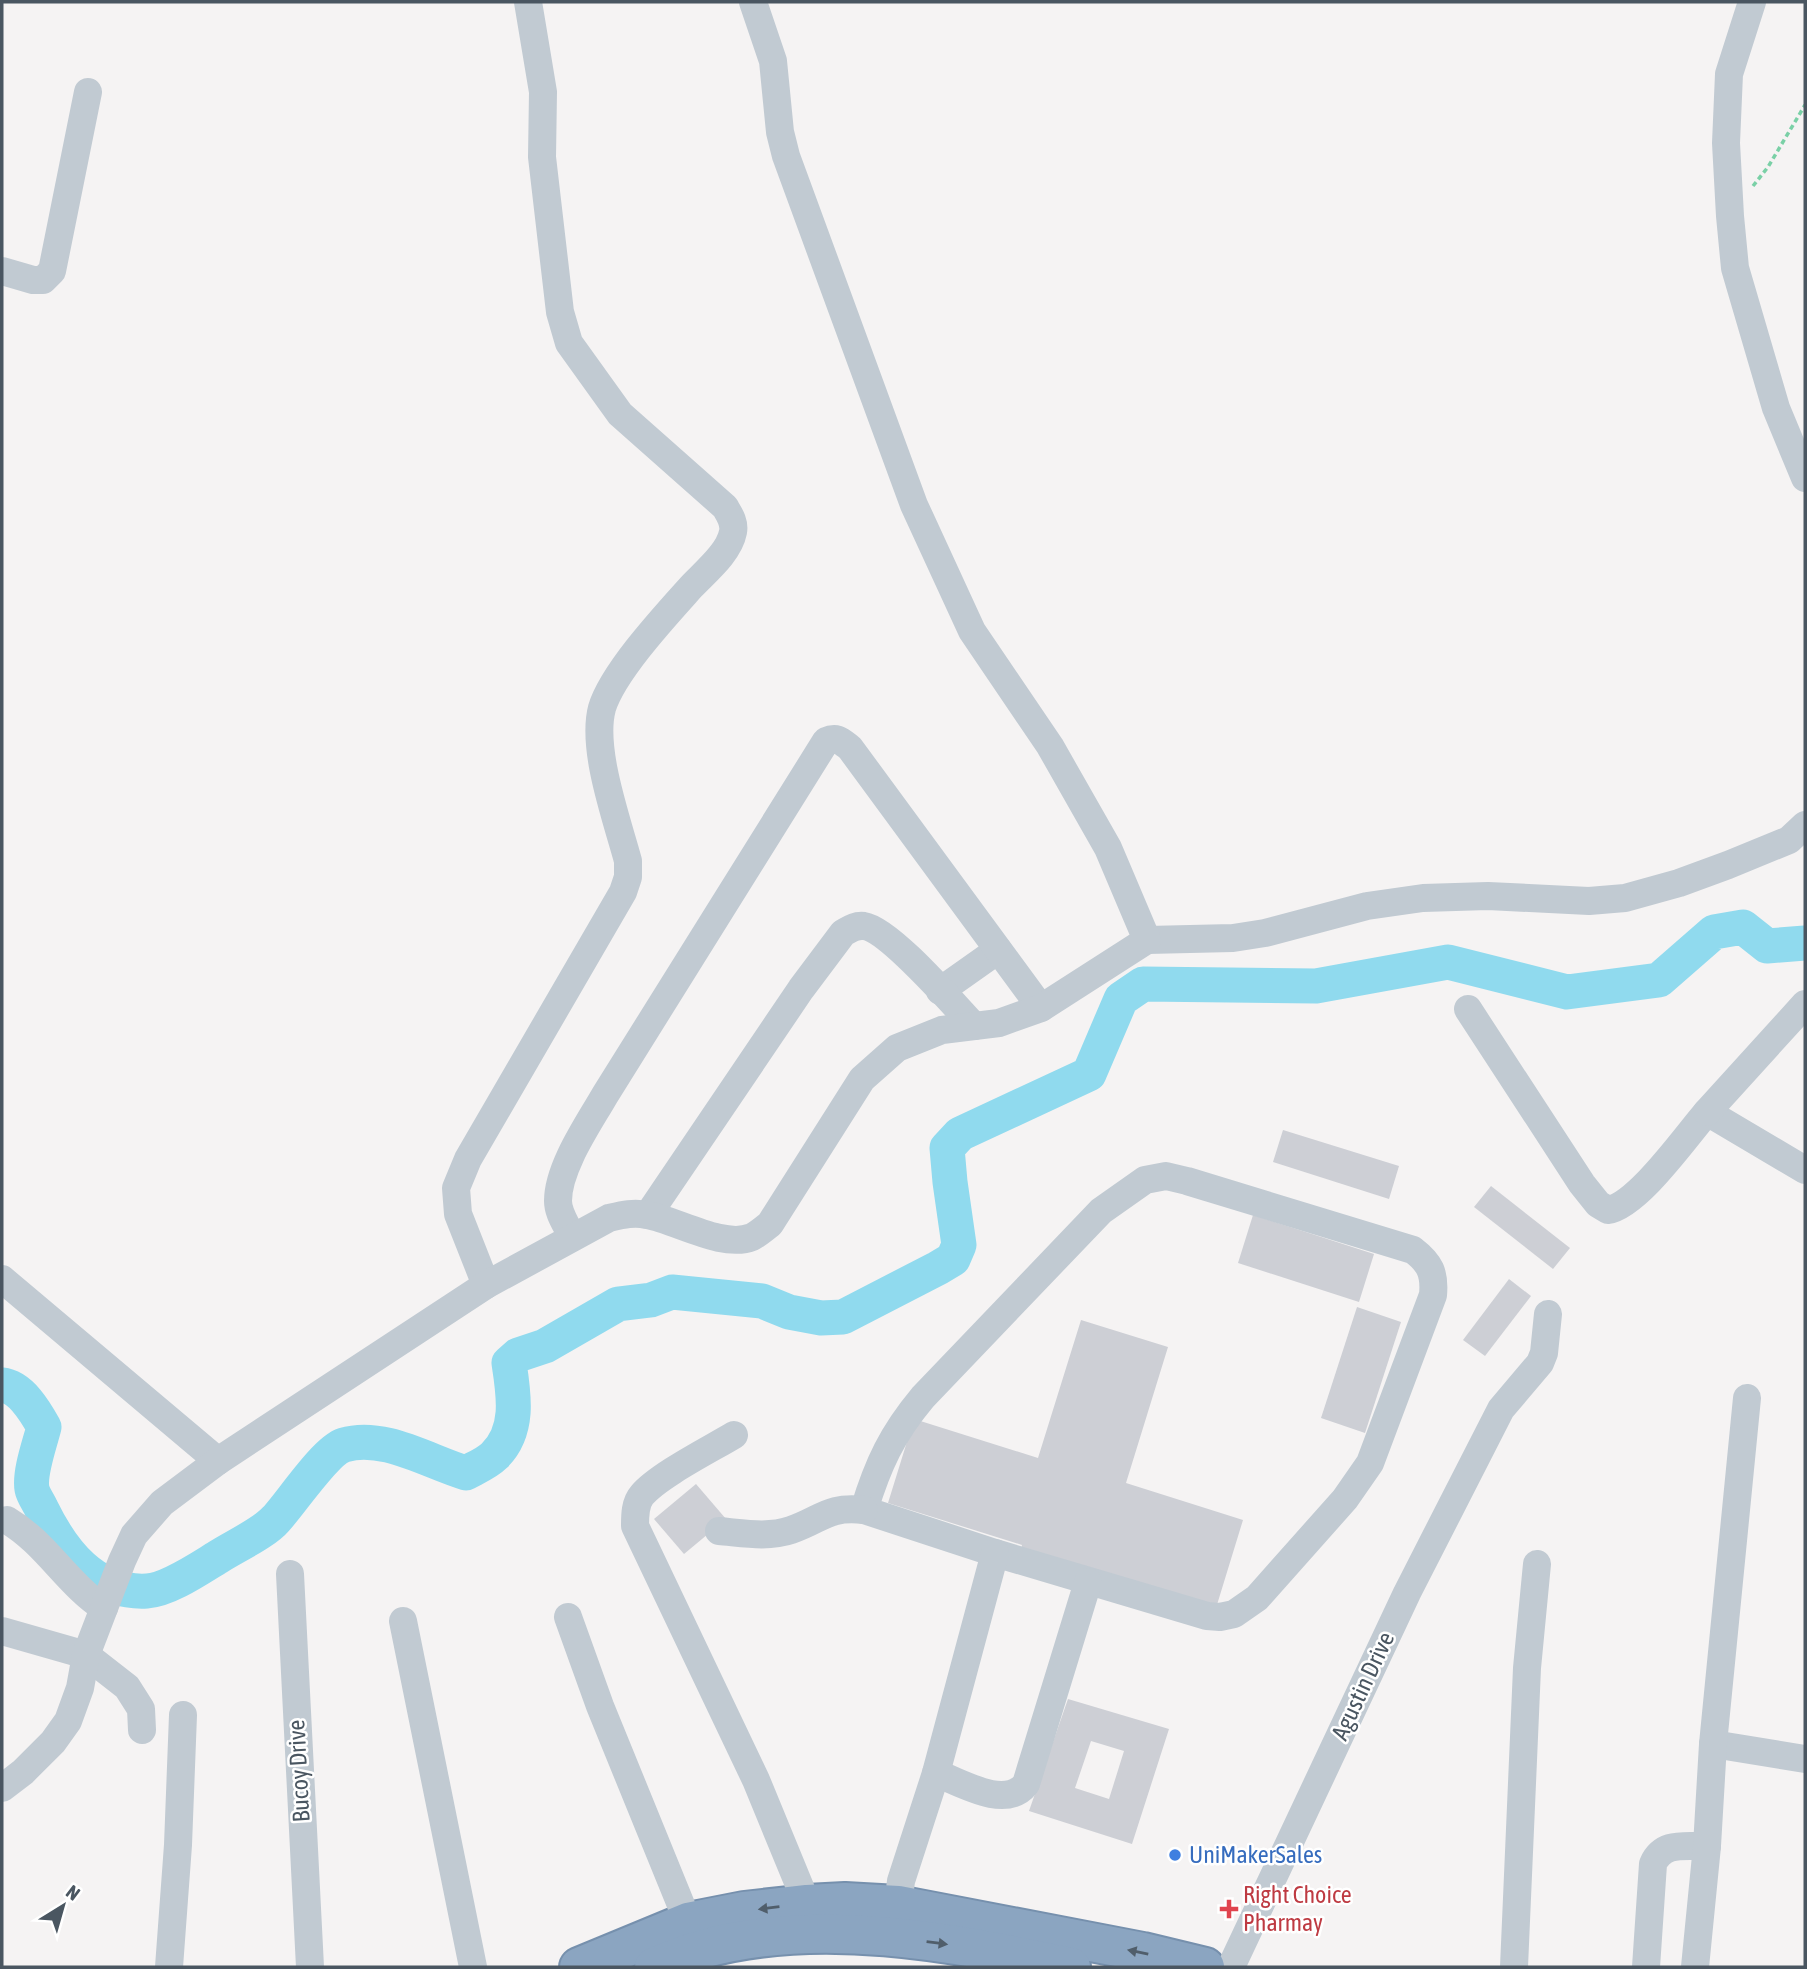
<svg xmlns="http://www.w3.org/2000/svg" width="1807" height="1969" viewBox="0 0 1807 1969" font-family="'Asap Condensed',sans-serif">
	<style>
		.lines { fill: none; stroke-linecap: round; stroke-linejoin: round }
		.river { stroke: #90daee; stroke-width: 35 }
		.building { fill: #cdcfd5; fill-rule: evenodd }
		.highway-casing { stroke: #7690ad; stroke-width: 42 }
		.path { stroke: #7ad0a6; stroke-width: 3.5; stroke-dasharray: 5 3.5; stroke-linecap: butt }
		.minor { stroke: #c1cad2; stroke-width: 28 }
		.highway { stroke: #8ba5c1; stroke-width: 38 }
		.oneway { fill: #505e6b }
		.shop-dot { fill: #3f7fe0; stroke: #fff; stroke-width: 2.5 }
		.health-dot { fill: #e0444e; stroke: #fff; stroke-width: 2.5 }
		.labels { text-anchor: middle; stroke-width: 5; stroke-linejoin: round; paint-order: stroke }
		.street-label { font-size: 24px; fill: #4a5661; stroke: #fff }
		.shop-label { font-size: 24px; fill: #366cbe; stroke: #fff; text-anchor: start }
		.health-label { font-size: 24px; fill: #be3a42; stroke: #fff; text-anchor: start }
	</style>
	<rect width="100%" height="100%" fill="#f5f3f3"/>
	<g class="lines">
		<path class="river" d="M2 1385C21 1387 35 1411 44 1427 40 1443 29 1473 32 1489 33 1495 39 1503 41 1508 62 1551 94 1594 147 1591 168 1590 200 1568 218 1557 235 1546 264 1533 276 1519 291 1503 325 1451 344 1445 383 1433 429 1462 466 1473 475 1468 487 1463 494 1456 520 1431 514 1395 509 1363L518 1355 545 1346 618 1304 651 1300 672 1292 762 1301 789 1312 821 1318 843 1317 938 1268 953 1259 959 1245 950 1182 947 1148 960 1134 1089 1074 1121 999 1143 984 1316 986 1448 962 1567 992 1659 980 1714 932 1743 927 1767 946 1805 943"/>
	</g>
	<g class="building">
		<polygon points="1283,1130 1399,1166 1389,1199 1273,1162"/>
		<polygon points="1491,1186 1570,1248 1553,1269 1474,1207"/>
		<polygon points="1253,1215 1374,1254 1359,1302 1238,1263"/>
		<polygon points="1509,1279 1531,1296 1485,1356 1463,1340"/>
		<polygon points="1357,1307 1401,1322 1365,1433 1321,1418"/>
		<polygon points="1081,1320 1168,1347 1126,1483 1243,1520 1216,1608 1021,1550 1022,1545 888,1503 914,1419 1038,1458"/>
		<polygon points="696,1484 726,1519 684,1554 654,1519"/>
		<path d="M1068 1699 1169 1729 1132 1844 1029 1811ZM1091 1741 1124 1751 1109 1799 1075 1788Z"/>
	</g>
	<g class="lines">
		<defs>
			<g id="highway">
				<polyline points="579,1967 688,1922 744,1911 807,1904 845,1902 898,1905 1143,1952 1205,1967"/>
				<path d="M654 1967C669 1961 684 1954 699 1950 817 1916 953 1942 1071 1967"/>
			</g>
		</defs>
		<use href="#highway" class="highway-casing"/>
		<polyline class="path" points="1753,186 1768,167 1805,105"/>
		<g class="minor">
			<polyline points="1752,2 1729,74 1726,143 1730,216 1735,268 1776,408 1805,478"/>
			<polyline points="2,271 33,280 43,280 52,271 88,92"/>
			<polyline points="1147,940 1233,938 1265,933 1367,906 1423,898 1488,896 1589,901 1625,898 1679,883 1728,865 1789,840 1805,825"/>
			<polyline points="940,991 998,950"/>
			<path d="M1468 1009 1582 1184 1598 1204 1608 1210C1638 1205 1686 1136 1707 1112L1805 1170"/>
			<polyline points="1707,1112 1805,1004"/>
			<path d="M1166 1176 1187 1181 1413 1250C1430 1263 1435 1273 1433 1295L1370 1463 1345 1499 1257 1598 1234 1614 1220 1617 1207 1616 995 1553 864 1510C878 1464 892 1434 923 1397L1101 1211 1145 1180Z"/>
			<path d="M648 1215 801 989 843 933C850 929 855 925 864 926 890 930 953 1004 974 1026"/>
			<path d="M572 1237C567 1225 558 1214 558 1201 558 1167 589 1123 605 1095L826 741C837 736 841 741 850 748L1041 1008"/>
			<polyline points="2,1279 218,1461"/>
			<path d="M486 1285 458 1214 456 1188 468 1159 623 892 628 877V861C617 820 591 749 602 708 613 672 665 616 691 587 705 572 729 553 733 532 735 522 729 514 725 507L620 414 569 343 560 312 542 157 543 92 528 2"/>
			<path d="M734 1435C711 1449 659 1475 642 1495 635 1503 635 1515 635 1526L756 1780 807 1904"/>
			<path d="M7 1520C46 1543 67 1584 104 1608"/>
			<path d="M719 1531C743 1533 768 1538 791 1530 823 1519 827 1506 864 1510"/>
			<polyline points="290,1574 310,1967"/>
			<polyline points="568,1617 600,1706 688,1922"/>
			<polyline points="403,1621 473,1967"/>
			<polyline points="2,1631 86,1655 127,1687 141,1709 142,1730"/>
			<polyline points="1713,1744 1805,1759"/>
			<path d="M936 1773C961 1783 1006 1810 1026 1784L1088 1582"/>
			<path d="M2 1788 23 1772 53 1742 68 1721 80 1688 86 1655 122 1561 134 1535 162 1503 218 1461 486 1285 609 1218C622 1215 634 1212 647 1215 676 1220 723 1249 752 1237 758 1234 765 1228 770 1224L862 1079 897 1048 942 1030 999 1023 1041 1008 1147 940 1108 848 1050 746 972 631 914 505 786 156 780 132 773 61 753 2"/>
			<polyline points="896,1922 901,1881 936,1773 995,1553"/>
			<polyline points="169,1967 178,1845 183,1715"/>
			<polyline points="1231,1967 1407,1593 1501,1409 1540,1363 1544,1353 1548,1314"/>
			<polyline points="1514,1967 1527,1668 1537,1564"/>
			<path d="M1646 1967 1653 1864C1663 1841 1685 1847 1707 1846"/>
			<polyline points="1695,1967 1707,1846 1713,1744 1747,1398"/>
		</g>
		<use href="#highway" class="highway"/>
	</g>
	<defs><path id="oneway-solid" d="M-6-.8H1V-3.2L6.5 0L1 3.2V.8H-6Z" transform="scale(1.75)"/></defs>
	<g class="oneway">
		<use href="#oneway-solid" transform="translate(769 1908) rotate(173)"/>
		<use href="#oneway-solid" transform="translate(937 1943) rotate(7)"/>
		<use href="#oneway-solid" transform="translate(1138 1952) rotate(-168)"/>
	</g>
	<circle class="shop-dot" cx="1175" cy="1855" r="7"/>
	<path class="health-dot" d="M1225.5 1898.5h7v7h7v7h-7v7h-7v-7h-7v-7h7z"/>
	<g class="labels">
		<g class="street-label">
			<text transform="translate(1363 1686) rotate(-65)" y="8">Agustin Drive</text>
			<text transform="translate(299 1771) rotate(-93)" y="8">Bucoy Drive</text>
		</g>
		<g class="shop-label">
			<text x="1189" y="1863">UniMakerSales</text>
		</g>
		<g class="health-label">
			<text x="1243" y="1903">Right Choice<tspan x="1243" dy="28">Pharmay</tspan></text>
		</g>
	</g>
	<rect width="1807" height="1969" fill="none" stroke="#4a5661" stroke-width="7"/>
	<g transform="translate(63 1906) rotate(37)" stroke="#ffffff" stroke-width="5" paint-order="stroke">
	<path d="M0-5L12 26L0 18L-12 26Z" fill="#4a5661"/>
	<text y="-10" font-size="19" font-weight="bold" text-anchor="middle" fill="#4a5661">N</text>
	</g>
</svg>
